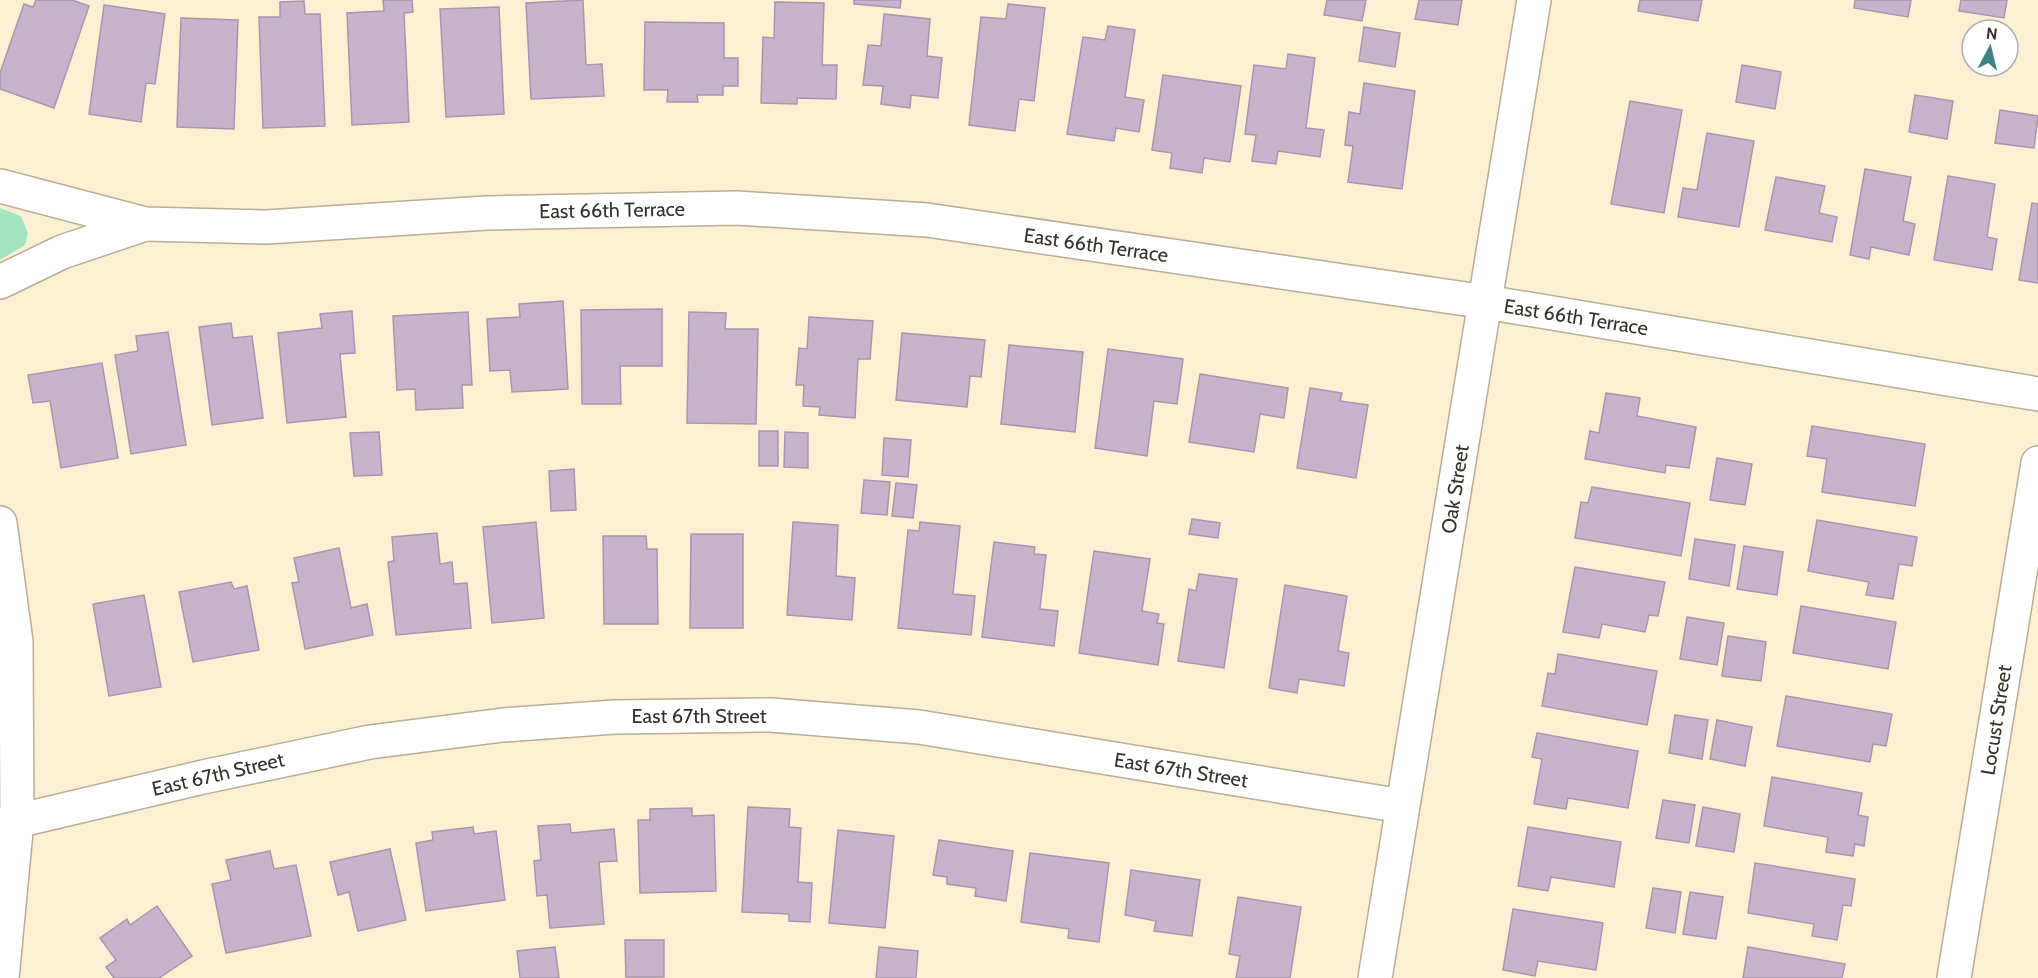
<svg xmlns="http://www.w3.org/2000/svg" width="2038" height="978" viewBox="0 0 2038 978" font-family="Cabin,sans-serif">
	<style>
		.green { fill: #a2e5bf }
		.building { fill: #c6b4cc; stroke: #a796ad; stroke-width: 1.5 }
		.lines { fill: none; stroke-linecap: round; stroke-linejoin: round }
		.minor-casing { stroke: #b9ad92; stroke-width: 36 }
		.minor { stroke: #fff; stroke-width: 33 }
		.labels { text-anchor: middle; stroke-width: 5; stroke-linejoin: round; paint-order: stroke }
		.street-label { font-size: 20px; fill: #373228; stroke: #fff }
	</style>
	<rect width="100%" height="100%" fill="#fcf0d3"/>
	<polygon class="green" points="0,208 21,216 28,233 25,245 0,260"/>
	<g class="building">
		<polygon points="36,0 72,0 89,6 54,108 0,89 0,73 24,4 33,7"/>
		<polygon points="383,0 412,0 413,12 404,13 409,122 352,125 347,13 384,11"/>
		<polygon points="583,0 586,65 602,64 604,96 531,99 526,3"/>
		<polygon points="854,0 901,0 900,8 854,4"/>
		<polygon points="1327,0 1366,0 1362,21 1324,15"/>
		<polygon points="1419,0 1462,0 1458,25 1415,19"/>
		<polygon points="1640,0 1702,0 1698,21 1638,11"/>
		<polygon points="1855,0 1911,0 1908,17 1854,8"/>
		<polygon points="1961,0 2007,0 2004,18 1959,11"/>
		<polygon points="304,1 305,14 320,14 325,126 263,128 259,17 280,17 280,2"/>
		<polygon points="775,2 824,3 822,65 837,65 836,99 797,98 797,104 761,103 763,37 774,38"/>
		<polygon points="1008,4 1045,8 1034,101 1019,99 1015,131 969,125 981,17 1006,19"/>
		<polygon points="104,5 165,14 155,84 146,83 141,122 89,114"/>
		<polygon points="499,7 504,114 446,117 440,9"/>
		<polygon points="884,14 930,19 927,56 942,58 938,98 911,95 910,108 881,104 883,86 863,85 868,45 881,46"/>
		<polygon points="181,18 238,20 234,129 177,127"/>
		<polygon points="645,22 724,23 724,58 738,58 738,86 723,86 723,95 697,95 698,102 667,102 668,90 644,90"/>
		<polygon points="1108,26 1135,30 1125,97 1144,100 1139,132 1116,128 1114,141 1067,134 1083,37 1105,40"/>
		<polygon points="1364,27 1400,33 1395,67 1359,61"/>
		<polygon points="1288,54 1315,58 1306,128 1324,130 1320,157 1278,151 1276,164 1252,161 1256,135 1245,134 1254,65 1286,69"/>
		<polygon points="1742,65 1781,72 1775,109 1736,102"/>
		<polygon points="1163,75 1241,86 1230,162 1204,158 1202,173 1170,168 1172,153 1152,150"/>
		<polygon points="1364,83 1415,91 1402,189 1348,182 1353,146 1345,145 1349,112 1360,114"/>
		<polygon points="1915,95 1953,101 1947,139 1909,132"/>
		<polygon points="1630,101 1682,110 1664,213 1611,204"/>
		<polygon points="2000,110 2038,116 2034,148 1995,143"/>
		<polygon points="1707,133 1754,141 1739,227 1678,217 1683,188 1697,190"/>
		<polygon points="1865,169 1911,177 1903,221 1915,224 1909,255 1871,247 1869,259 1850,255"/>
		<polygon points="1948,176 1995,184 1987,237 1997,239 1992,270 1934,260"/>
		<polygon points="1776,177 1825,186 1819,213 1837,217 1832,242 1765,230"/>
		<polygon points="2032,203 2038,204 2038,283 2019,280"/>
		<polygon points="563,301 568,389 512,392 510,370 490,371 487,319 520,317 519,304"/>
		<polygon points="662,309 662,366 620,366 621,404 582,404 581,310"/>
		<polygon points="352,311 355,353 340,354 346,417 287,423 278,333 322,328 320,314"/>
		<polygon points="468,312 472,385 462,385 463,408 416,410 415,389 397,390 393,316"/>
		<polygon points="689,312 726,313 725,329 758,329 756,424 687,423"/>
		<polygon points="809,317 873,321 870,359 858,359 855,418 819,415 820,407 803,406 804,385 796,385 799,348 807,349"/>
		<polygon points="231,323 233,338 252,336 263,418 212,425 199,327"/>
		<polygon points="168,332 186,445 131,454 115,355 138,351 136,336"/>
		<polygon points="902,333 985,340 981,377 970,376 967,407 896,400"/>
		<polygon points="1009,345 1083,352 1075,432 1001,424"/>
		<polygon points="1108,349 1183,359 1177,404 1154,401 1147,456 1095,448"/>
		<polygon points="102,363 118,458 61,468 50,401 33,403 28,375"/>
		<polygon points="1200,374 1288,388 1284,418 1260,414 1254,452 1189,442"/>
		<polygon points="1310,388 1342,393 1340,401 1368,405 1356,478 1297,468"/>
		<polygon points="1606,393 1640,398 1637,416 1696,427 1689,468 1666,465 1665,473 1585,459 1590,431 1599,433"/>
		<polygon points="1812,426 1925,444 1915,506 1822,492 1827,459 1807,456"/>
		<rect x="759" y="431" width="19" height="35"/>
		<polygon points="379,432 382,475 354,476 350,433"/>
		<polygon points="785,432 808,433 808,468 784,467"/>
		<polygon points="884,438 911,440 908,477 882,475"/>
		<polygon points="1717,458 1752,464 1745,505 1710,500"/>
		<polygon points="574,469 576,510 551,511 549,471"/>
		<polygon points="864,480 890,482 887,515 861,513"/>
		<polygon points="896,483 917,485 913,518 892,516"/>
		<polygon points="1592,487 1690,503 1681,556 1575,538 1581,502 1588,503"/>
		<polygon points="1192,519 1220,523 1218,538 1189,534"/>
		<polygon points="1817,520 1917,537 1912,566 1899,564 1893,599 1866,595 1869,582 1808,571"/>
		<polygon points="536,522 544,618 492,623 483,527"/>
		<polygon points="793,522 838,525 836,576 855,578 852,620 787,615"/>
		<polygon points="920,522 960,526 953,594 975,596 971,635 898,628 908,530 919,531"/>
		<polygon points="437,533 440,564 452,562 454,584 467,583 471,628 396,635 388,562 394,561 392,537"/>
		<polygon points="691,534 743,534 743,628 690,628"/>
		<polygon points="603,536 646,536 647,549 657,549 658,624 604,624"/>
		<polygon points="1695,539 1735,545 1729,586 1689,579"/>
		<polygon points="994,542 1035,547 1034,554 1046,555 1040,609 1058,611 1054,646 982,637"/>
		<polygon points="1744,546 1783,552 1777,595 1737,589"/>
		<polygon points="339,548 351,608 367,604 373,635 305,649 292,583 299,582 294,558"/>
		<polygon points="1094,551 1150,559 1142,611 1159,614 1157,623 1164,624 1158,665 1079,653"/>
		<polygon points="1575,567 1665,582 1658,616 1649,615 1645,632 1602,624 1599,638 1563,632"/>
		<polygon points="1199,574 1237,579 1224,668 1178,661 1189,589 1196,591"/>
		<polygon points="231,582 234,589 247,586 259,650 193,662 179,592"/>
		<polygon points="1285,585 1347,596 1338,651 1349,653 1344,686 1299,679 1297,693 1269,688"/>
		<polygon points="144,595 161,687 109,696 93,604"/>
		<polygon points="1801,606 1896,622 1888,669 1793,653"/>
		<polygon points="1687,617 1724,623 1717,665 1680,659"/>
		<polygon points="1728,636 1766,642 1761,681 1722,676"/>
		<polygon points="1558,654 1657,671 1647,725 1542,706 1548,673 1555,674"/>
		<polygon points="1786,696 1892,714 1886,746 1873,744 1870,762 1777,746"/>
		<polygon points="1675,715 1708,720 1702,759 1669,753"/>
		<polygon points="1717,720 1752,727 1745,766 1710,759"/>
		<polygon points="1537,733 1638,751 1628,808 1568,798 1566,809 1534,804 1542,759 1532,757"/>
		<polygon points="1772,777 1862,793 1858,815 1868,817 1864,846 1855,844 1853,856 1826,852 1828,837 1764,826"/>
		<polygon points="1663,800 1695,805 1689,843 1656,838"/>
		<polygon points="748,807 790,809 789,827 801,828 798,882 812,883 810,922 789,921 789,914 742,912"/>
		<polygon points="1703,807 1740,814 1734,852 1696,846"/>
		<polygon points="692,808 692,816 714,815 716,891 640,893 638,820 650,820 650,809"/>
		<polygon points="570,824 571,833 614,829 617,861 599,862 604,924 550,928 547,895 537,896 534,861 541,860 538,826"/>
		<polygon points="473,827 474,834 496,831 505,900 426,911 416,843 433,840 432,832"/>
		<polygon points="1528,827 1621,842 1614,887 1551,877 1548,891 1518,886"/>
		<polygon points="838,830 894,836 885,928 829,923"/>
		<polygon points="939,840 1013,851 1006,901 975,896 976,888 947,884 947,877 933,875"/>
		<polygon points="390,849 406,920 358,931 349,892 338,895 330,862"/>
		<polygon points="270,851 274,869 296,865 311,936 226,953 212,884 231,880 226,860"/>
		<polygon points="1030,853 1109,863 1099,942 1068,938 1069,929 1021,922"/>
		<polygon points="1755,863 1855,879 1851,906 1843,905 1837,940 1812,936 1814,924 1748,913"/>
		<polygon points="1131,870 1200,880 1192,936 1154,931 1156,921 1125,915"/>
		<polygon points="1653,888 1681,892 1675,933 1646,928"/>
		<polygon points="1690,892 1723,897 1716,939 1683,934"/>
		<polygon points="1238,897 1301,907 1290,978 1236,978 1240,956 1229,954"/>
		<polygon points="157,906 192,956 159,978 114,978 106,967 116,960 100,938 127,919 130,925"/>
		<polygon points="1513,909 1603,923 1596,970 1538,961 1535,976 1503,970"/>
		<polygon points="625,940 664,940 664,977 626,977"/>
		<polygon points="555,947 559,978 520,978 517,951"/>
		<polygon points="879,947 918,951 916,978 876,978"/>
		<polygon points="1748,947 1845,964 1842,978 1743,978"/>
	</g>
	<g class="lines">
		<defs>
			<g id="minor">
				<polyline points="0,186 145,224 266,227 487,213 737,208 927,220 1486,302 2038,394"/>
				<polyline points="0,282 62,252 145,224"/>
				<polyline points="0,523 16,642 17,821 2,978"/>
				<polyline points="0,825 203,777 370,742 503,725 615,717 771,715 919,727 1402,806"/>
				<polyline points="1375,978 1534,0"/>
				<polyline points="1954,978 2038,463"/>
			</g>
		</defs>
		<use href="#minor" class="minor-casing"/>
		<use href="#minor" class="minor"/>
	</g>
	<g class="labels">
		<g class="street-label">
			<text transform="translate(612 210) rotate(-1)" y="7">East 66th Terrace</text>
			<text transform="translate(1096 245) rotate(8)" y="7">East 66th Terrace</text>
			<text transform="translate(1576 317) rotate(9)" y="7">East 66th Terrace</text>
			<text transform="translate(1455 489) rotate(-81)" y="7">Oak Street</text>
			<text x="699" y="723">East 67th Street</text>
			<text transform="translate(1996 720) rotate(-81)" y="7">Locust Street</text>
			<text transform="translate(1181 770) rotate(9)" y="7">East 67th Street</text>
			<text transform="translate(218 774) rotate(-13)" y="7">East 67th Street</text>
		</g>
	</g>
	<g transform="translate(1990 48) rotate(7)"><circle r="28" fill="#ffffff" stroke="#afada9" stroke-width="1.5"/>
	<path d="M0-4.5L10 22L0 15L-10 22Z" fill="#3b8385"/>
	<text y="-9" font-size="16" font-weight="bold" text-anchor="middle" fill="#373228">N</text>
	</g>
</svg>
